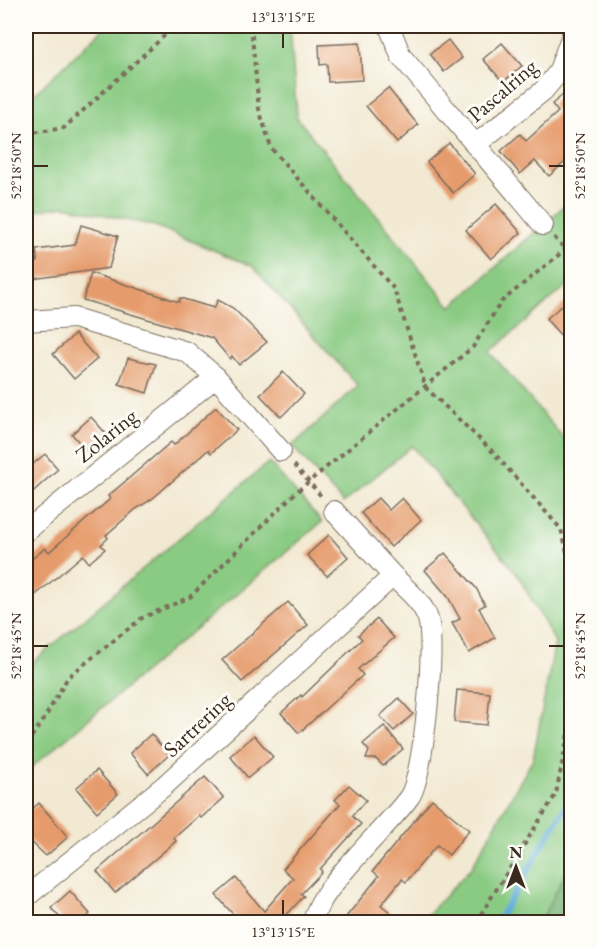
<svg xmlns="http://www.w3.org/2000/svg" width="597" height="948" viewBox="0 0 597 948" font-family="'EB Garamond',serif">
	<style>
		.green { fill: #8acb83; stroke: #627a50; stroke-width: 1.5 }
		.forest { fill: #6faf71; stroke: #556c48; stroke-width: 1.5 }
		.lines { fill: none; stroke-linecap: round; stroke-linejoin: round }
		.stream { stroke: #62adda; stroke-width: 6 }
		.building { fill: #e69b6c }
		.street-casing { stroke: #7b6d5d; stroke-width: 22 }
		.path { stroke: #7b6d5d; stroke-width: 4; stroke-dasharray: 4.5 4.5; stroke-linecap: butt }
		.street { stroke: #fff; stroke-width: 20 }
		.ticks { fill: none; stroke: #3b2a1e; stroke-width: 2 }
		.labels { text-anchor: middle; stroke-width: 6; stroke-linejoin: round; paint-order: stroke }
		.street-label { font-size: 22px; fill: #3b2a1e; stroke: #fdfcf7 }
		.neatline { fill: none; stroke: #3b2a1e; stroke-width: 2 }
		.ticks-label { font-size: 15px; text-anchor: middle; fill: #3b2a1e }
	</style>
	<rect width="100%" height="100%" fill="#fdfcf7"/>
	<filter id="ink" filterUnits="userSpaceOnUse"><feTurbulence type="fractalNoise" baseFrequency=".0167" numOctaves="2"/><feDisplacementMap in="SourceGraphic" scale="12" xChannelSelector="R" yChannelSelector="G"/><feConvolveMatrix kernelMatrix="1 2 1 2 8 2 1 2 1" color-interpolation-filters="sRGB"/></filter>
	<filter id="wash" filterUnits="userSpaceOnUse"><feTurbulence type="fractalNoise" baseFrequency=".008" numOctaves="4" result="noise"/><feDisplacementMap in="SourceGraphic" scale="24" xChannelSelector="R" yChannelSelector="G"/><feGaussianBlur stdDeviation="1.35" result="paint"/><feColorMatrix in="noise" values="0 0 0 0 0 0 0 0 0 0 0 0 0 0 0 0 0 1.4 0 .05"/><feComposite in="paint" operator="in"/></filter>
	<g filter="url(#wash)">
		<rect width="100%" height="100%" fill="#f2e9d2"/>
		<g class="green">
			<polygon points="106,26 290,26 297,118 451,307 571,200 571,282 490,352 571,447 571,863 540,922 421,922 471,868 533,759 555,642 517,574 412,446 343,503 292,446 358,386 252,266 155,226 65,206 26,212 26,102"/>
			<polygon points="269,462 322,522 26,772 26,668"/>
		</g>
		<polygon class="forest" points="571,863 571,922 540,922"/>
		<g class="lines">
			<polyline class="stream" points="497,922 572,796"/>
		</g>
		<g id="blocks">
			<g class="building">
				<polygon points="448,40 462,58 444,72 430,54"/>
				<polygon points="360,43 362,80 328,82 327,64 320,65 319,45"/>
				<polygon points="502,43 522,66 503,82 483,59"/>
				<polygon points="572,87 572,156 549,176 535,161 520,174 501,151 520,134 526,141 558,112 552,104"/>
				<polygon points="388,88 418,125 397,143 366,106"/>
				<polygon points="449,143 475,174 453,193 427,162"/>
				<polygon points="496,204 521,233 491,259 466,230"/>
				<polygon points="81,225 118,236 109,268 26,280 26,264 38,262 36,250 75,245"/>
				<polygon points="91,273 179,302 180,298 214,308 218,300 233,308 267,342 239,365 232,356 230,359 212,338 83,300"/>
				<polygon points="572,297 572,348 546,319"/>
				<polygon points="75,334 97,359 74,379 53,354"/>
				<polygon points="128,358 156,364 147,393 119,384"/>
				<polygon points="283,372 304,394 281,417 260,395"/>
				<polygon points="216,407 237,430 211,453 208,450 152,499 136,509 106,535 108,538 101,545 105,549 89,563 83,555 26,603 26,564 45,548 49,552 110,499 108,496 121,485 171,442 174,445"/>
				<polygon points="91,417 110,438 90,455 72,434"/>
				<polygon points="45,454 58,469 26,498 26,470"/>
				<polygon points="378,498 389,510 402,498 421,520 391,547 361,513"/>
				<polygon points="329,535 348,557 327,576 307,555"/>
				<polygon points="445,553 476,588 485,605 479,608 495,638 469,653 452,623 460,619 448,597 425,570"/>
				<polygon points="288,602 308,625 242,682 222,660"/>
				<polygon points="377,619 394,638 358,669 363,675 299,733 281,713 301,695 302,697 362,639 358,635"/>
				<polygon points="457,690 490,693 487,725 454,722"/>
				<polygon points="399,698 413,714 394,731 380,716"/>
				<polygon points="384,726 403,749 383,766 376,759 366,759 369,751 363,744"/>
				<polygon points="151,734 169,755 148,774 130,753"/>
				<polygon points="254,735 273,757 248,778 230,756"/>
				<polygon points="97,770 118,794 97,812 76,788"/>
				<polygon points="205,777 224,798 201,818 199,816 174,838 176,841 115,893 97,871"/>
				<polygon points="349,785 366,800 352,816 361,824 320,869 322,872 301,894 304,896 280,922 240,922 216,895 236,878 264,911 293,878 283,869 340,804 335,800"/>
				<polygon points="432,799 469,830 449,855 437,845 406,882 402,879 381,905 390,912 382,922 342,922 379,876 373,871"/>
				<polygon points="39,803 68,837 46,856 26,837 26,814"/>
				<polygon points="70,891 90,914 81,922 64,922 51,908"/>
			</g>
		</g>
	</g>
	<g filter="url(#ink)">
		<use href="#blocks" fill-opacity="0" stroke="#7b6d5d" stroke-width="1.5"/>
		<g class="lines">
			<defs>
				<g id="street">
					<polyline points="389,26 401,56 543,225"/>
					<polyline points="475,145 543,91 558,73 572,35"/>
					<polyline points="26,321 74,318 187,352 216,377 281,451"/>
					<polyline points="334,511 393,576"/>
					<polyline points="26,531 216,377"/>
					<path d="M26 897 164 786 393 576C405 588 423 602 428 619 436 644 424 773 410 796 391 824 313 893 314 922"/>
				</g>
			</defs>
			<use href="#street" class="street-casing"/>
			<g class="path">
				<polyline points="251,26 259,109 271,148 394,289 426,388 492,451 561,529 572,571"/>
				<polyline points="26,134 64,128 175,26"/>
				<polyline points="554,237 572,257"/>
				<polyline points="294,465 322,497"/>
				<polyline points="26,744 43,721 68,677 142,618 190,597 295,493 473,347 501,302 572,244"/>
				<polyline points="476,922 556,794 572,714"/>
			</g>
			<use href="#street" class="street"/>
		</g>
	</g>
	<path class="ticks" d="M283 33V48M33 166H48M549 166H564M33 646H48M549 646H564M283 900V915"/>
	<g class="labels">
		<g class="street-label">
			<text transform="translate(502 90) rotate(-41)" y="8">Pascalring</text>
			<text transform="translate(106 435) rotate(-39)" y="8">Zolaring</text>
			<text transform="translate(197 724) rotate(-43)" y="8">Sartrering</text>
		</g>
	</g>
	<rect width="597" height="948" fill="none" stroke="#fdfcf7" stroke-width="66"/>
	<g transform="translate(516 867)" stroke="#fdfcf7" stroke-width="4.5" paint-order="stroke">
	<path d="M0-4.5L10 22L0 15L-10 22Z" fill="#3b2a1e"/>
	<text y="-9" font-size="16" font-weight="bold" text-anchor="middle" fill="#3b2a1e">N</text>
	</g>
	<rect x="33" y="33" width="531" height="882" class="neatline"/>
	<g class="ticks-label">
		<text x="283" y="22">13°13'15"E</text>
		<text transform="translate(16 166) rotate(-90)" y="5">52°18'50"N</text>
		<text transform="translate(580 166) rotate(-90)" y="5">52°18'50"N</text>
		<text transform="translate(16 646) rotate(-90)" y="5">52°18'45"N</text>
		<text transform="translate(580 646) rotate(-90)" y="5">52°18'45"N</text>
		<text x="283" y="937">13°13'15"E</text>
	</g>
</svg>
